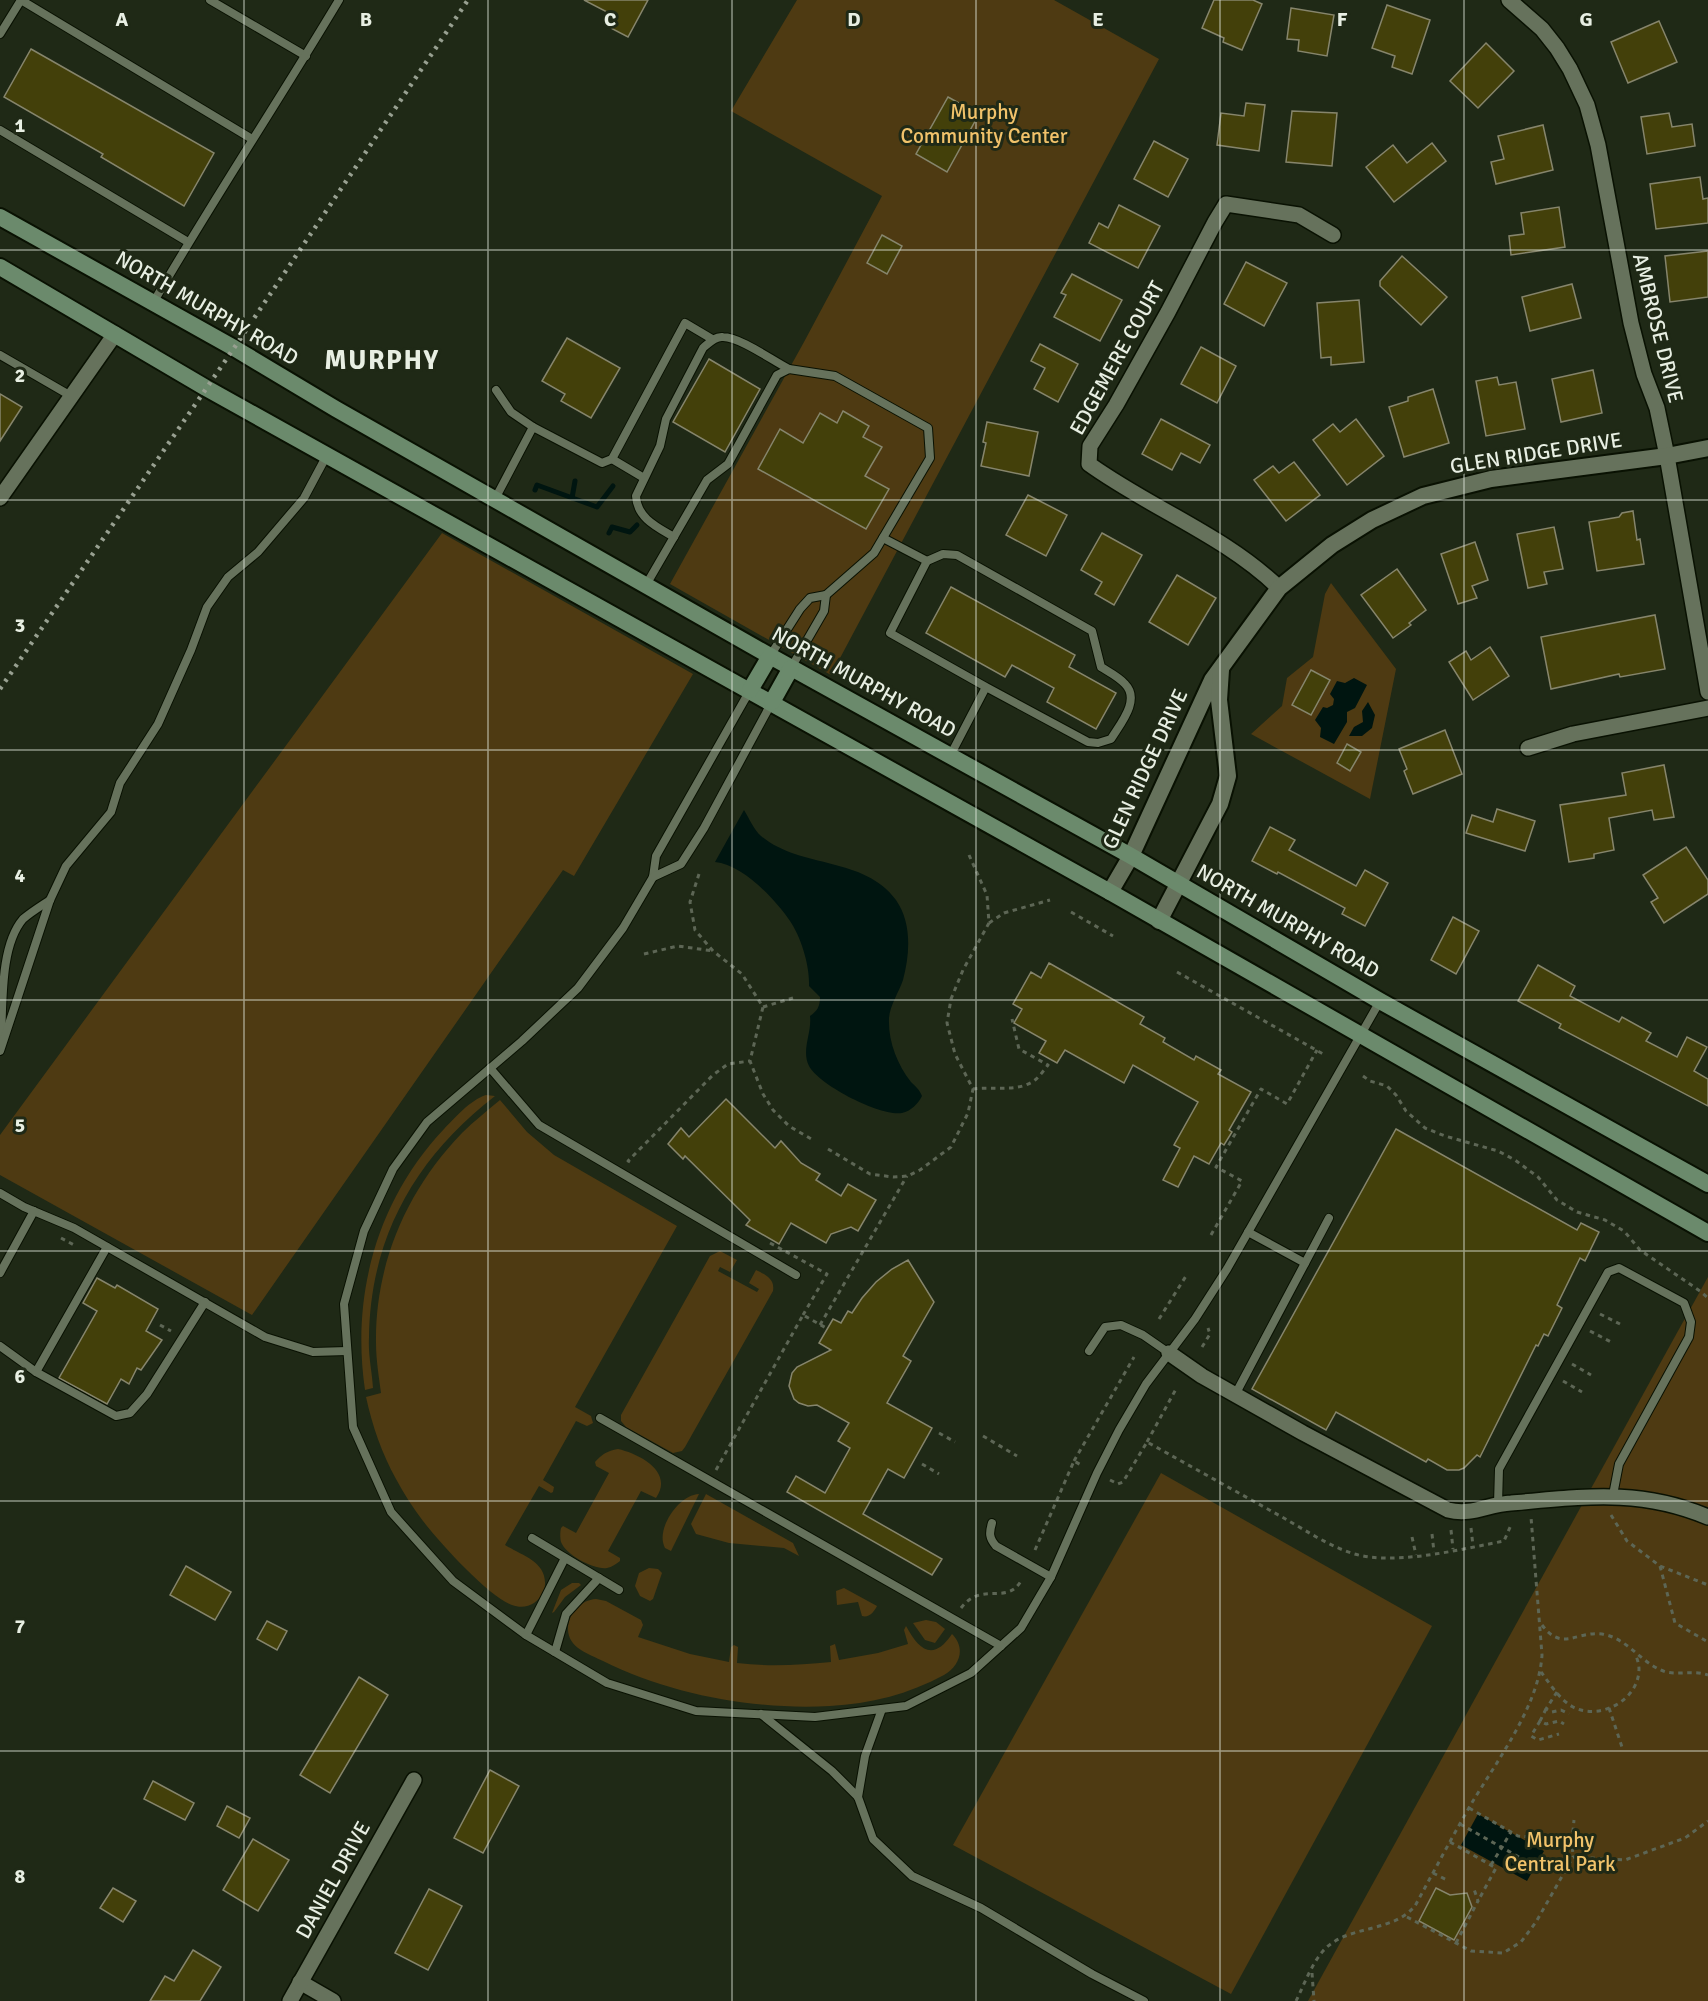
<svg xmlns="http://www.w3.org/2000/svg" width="1708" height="2001" viewBox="0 0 1708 2001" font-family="Signika,sans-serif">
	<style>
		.green { fill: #4e3a12 }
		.water { fill: #001510 }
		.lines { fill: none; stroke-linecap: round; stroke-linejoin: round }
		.stream { stroke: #001510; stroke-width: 5 }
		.building { fill: #43400a; stroke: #86856c; stroke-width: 1.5 }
		.service-casing { stroke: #091102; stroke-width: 10 }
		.minor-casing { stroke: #091102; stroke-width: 18 }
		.tertiary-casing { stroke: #091102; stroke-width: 20 }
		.secondary-casing { stroke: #091102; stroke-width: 20 }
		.path { stroke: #5d6655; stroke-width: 3; stroke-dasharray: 4.5 4.5; stroke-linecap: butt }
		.service { stroke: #66725c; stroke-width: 8 }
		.minor { stroke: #66725c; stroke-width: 15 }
		.tertiary { stroke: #66725c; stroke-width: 16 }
		.secondary { stroke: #6b8a6c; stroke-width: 16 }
		.rail { stroke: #98a091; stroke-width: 4.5; stroke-dasharray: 3 6; stroke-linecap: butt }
		.grid { fill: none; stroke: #e8efe3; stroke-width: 1.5; stroke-opacity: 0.55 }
		.labels { text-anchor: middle; stroke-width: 6; stroke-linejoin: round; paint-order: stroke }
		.park-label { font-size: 21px; fill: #f1c26a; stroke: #1f2916 }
		.street-label { font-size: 21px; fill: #e8efe3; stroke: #1f2916 }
		.district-label { font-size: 27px; font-weight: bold; letter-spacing: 1.5px; fill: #e8efe3; stroke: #1f2916 }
		.grid-label { font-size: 20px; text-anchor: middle; font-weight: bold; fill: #e8efe3; stroke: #1f2916; stroke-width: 6; stroke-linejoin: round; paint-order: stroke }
	</style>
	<rect width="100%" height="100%" fill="#1f2916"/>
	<g class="green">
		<polygon points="797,0 1054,0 1159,59 831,675 670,584 804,342 882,196 731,111"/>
		<polygon points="442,533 693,674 574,876 563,870 252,1315 0,1175 0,1135"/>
		<polygon points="1331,583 1396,669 1370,799 1251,734 1282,706 1287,678 1313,657 1325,594"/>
		<path d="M486 1095 495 1096C416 1157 370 1237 369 1338 368 1355 372 1371 373 1388L365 1390C351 1295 377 1200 444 1129 455 1118 470 1100 486 1095Z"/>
		<path d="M500 1100 527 1132 554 1155 677 1226 575 1407 591 1416 593 1423 587 1426 576 1421 543 1480 554 1487 553 1492 551 1493 539 1486 505 1545C520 1555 546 1561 545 1584 545 1592 541 1598 534 1603 528 1607 520 1608 512 1605 490 1598 438 1541 423 1521 413 1508 404 1494 396 1479 382 1454 372 1425 366 1397L381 1393C379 1377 376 1360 376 1343 375 1263 407 1190 462 1133 474 1121 487 1111 500 1100Z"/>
		<path d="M720 1251 737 1260 730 1272 720 1267 718 1271 757 1292 759 1289 749 1283 756 1270C766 1275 775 1279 773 1291L685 1447 682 1451 673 1453 626 1427 621 1421V1415L710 1256Z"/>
		<polygon points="1708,1277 1708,2001 1308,2001 1678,1331"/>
		<path d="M618 1449C640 1454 674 1472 656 1498L641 1491 608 1551 620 1558V1561C616 1564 612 1567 607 1568 594 1570 566 1555 561 1542 560 1538 560 1532 561 1528L563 1526 576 1533 609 1473 596 1466 595 1462C602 1454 607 1451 618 1449Z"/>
		<polygon points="1161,1473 1432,1626 1231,1994 953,1845"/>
		<path d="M699 1494 671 1551 665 1548C655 1530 678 1495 699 1494Z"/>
		<polygon points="706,1494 793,1543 799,1556 784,1548 729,1543 696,1534 691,1524"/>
		<polygon points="649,1568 658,1569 662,1573 653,1599 650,1601 640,1596 635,1586 639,1573"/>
		<polygon points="572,1583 579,1583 581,1585 565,1597 554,1612 552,1613 561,1590"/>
		<path d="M844 1588 877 1606C874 1612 869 1618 862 1616L858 1602 837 1605 836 1591Z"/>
		<path d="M596 1599 606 1601 641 1620 643 1625 638 1637 690 1654 729 1662 731 1647 734 1645 738 1647 737 1663C768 1667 800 1665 831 1662L830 1646 835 1644 839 1660 878 1653 908 1644 904 1630 906 1626C919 1650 933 1662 952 1634 966 1648 960 1666 944 1675 909 1694 870 1704 830 1706 754 1710 672 1695 603 1661 589 1654 568 1648 568 1629 568 1613 581 1600 596 1599Z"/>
		<polygon points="926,1620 936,1622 945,1629 935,1643 925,1640 913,1623"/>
	</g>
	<g class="water">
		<polygon points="1354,678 1367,685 1355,708 1347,712 1347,722 1334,744 1320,737 1321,728 1315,720 1323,707 1327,708 1333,705 1334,699 1330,694 1337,681 1345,683"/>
		<polygon points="1368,702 1375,715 1372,728 1362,736 1349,736 1354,727 1363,722 1362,711"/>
		<path d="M744 810C749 818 754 830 761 836 800 869 864 856 896 900 912 923 910 954 903 980 899 992 890 1005 889 1018 888 1041 897 1064 911 1082 916 1087 919 1089 922 1096 918 1104 911 1111 902 1113 881 1117 819 1085 809 1066 801 1050 812 1033 810 1016 817 1011 820 1007 820 997L809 986C810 966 801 937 790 921 775 899 742 864 715 862Z"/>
		<polygon points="1478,1814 1544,1851 1527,1881 1461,1845"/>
	</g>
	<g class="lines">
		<g class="stream">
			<polyline points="535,490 537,485 597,507 613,486"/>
			<polyline points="572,498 575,481"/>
			<polyline points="609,533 612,527 630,532 637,525"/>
		</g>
	</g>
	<g class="building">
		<polygon points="584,0 648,0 628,37 605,25 611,14"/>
		<polygon points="1214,0 1253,0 1262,4 1242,50 1223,42 1224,38 1202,28"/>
		<polygon points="1387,5 1430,20 1412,74 1392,67 1395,56 1372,48"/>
		<polygon points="1291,8 1334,15 1327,56 1298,51 1299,40 1287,39"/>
		<polygon points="1659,21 1677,62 1628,83 1611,42"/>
		<polygon points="1486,43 1514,71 1478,108 1450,81"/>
		<polygon points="31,49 214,153 184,206 101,157 103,154 4,97"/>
		<polygon points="948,97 979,114 947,172 916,154"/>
		<polygon points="1246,103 1265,105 1259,151 1217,145 1221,113 1244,116"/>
		<polygon points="1292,111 1337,113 1332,166 1286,162"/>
		<polygon points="1669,113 1672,127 1692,124 1695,146 1647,154 1641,117"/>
		<polygon points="1543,125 1553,170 1496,184 1491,162 1504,159 1498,136"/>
		<polygon points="1154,141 1188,159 1168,197 1134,179"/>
		<polygon points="1432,143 1446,161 1394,202 1366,167 1393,145 1407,163"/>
		<polygon points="1700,177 1703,199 1708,198 1708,223 1656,229 1650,184"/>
		<polygon points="1119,205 1160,226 1138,268 1089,243 1099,223 1108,228"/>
		<polygon points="1559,207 1565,247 1511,255 1509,236 1524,234 1521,213"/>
		<polygon points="882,235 902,246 887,274 867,263"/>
		<polygon points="1708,251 1708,297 1670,302 1665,256"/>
		<polygon points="1402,256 1447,297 1421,325 1380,286 1380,281"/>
		<polygon points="1246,262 1287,283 1264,326 1224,304"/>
		<polygon points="1072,274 1122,300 1100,341 1054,317 1066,295 1061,293"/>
		<polygon points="1572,284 1581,318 1530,331 1522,297"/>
		<polygon points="1359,300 1364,362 1331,365 1331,357 1321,358 1317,303"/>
		<polygon points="567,338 620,368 591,418 561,401 565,394 542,381"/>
		<polygon points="1040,344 1078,364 1058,402 1034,389 1045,368 1031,361"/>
		<polygon points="1201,347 1236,366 1217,403 1181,384"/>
		<polygon points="709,359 760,389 725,452 673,422"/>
		<polygon points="1593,370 1602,413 1561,422 1552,379"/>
		<polygon points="1497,377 1499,385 1516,382 1525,429 1486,436 1476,381"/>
		<polygon points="1433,389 1449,443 1404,457 1389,407 1408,401 1408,397"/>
		<polygon points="0,394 22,407 0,441"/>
		<polygon points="843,411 869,426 863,437 882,447 865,476 889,489 866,529 758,469 780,429 803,443 820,413 837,423"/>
		<polygon points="1161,419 1210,445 1200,463 1181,453 1172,470 1142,454"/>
		<polygon points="1356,419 1384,456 1347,485 1313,440 1333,424 1340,432"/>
		<polygon points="987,422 1038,432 1029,476 981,466 986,443 983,442"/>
		<polygon points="1294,462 1320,495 1286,521 1254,480 1273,466 1279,473"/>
		<polygon points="1028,495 1067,515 1046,556 1006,535"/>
		<polygon points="1633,511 1637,540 1640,539 1644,564 1597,571 1589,522 1619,517 1622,513"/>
		<polygon points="1554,527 1563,569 1544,572 1547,584 1528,588 1517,534"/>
		<polygon points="1102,533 1142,555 1114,605 1095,594 1102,582 1081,570"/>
		<polygon points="1475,542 1488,580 1472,586 1477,598 1458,604 1441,554"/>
		<polygon points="1397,569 1426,610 1409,623 1411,625 1393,638 1361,595"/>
		<polygon points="1177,575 1216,598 1188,645 1149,622"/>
		<polygon points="951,587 1075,655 1069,667 1116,693 1096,729 1047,702 1054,688 1012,665 1005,677 926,633"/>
		<polygon points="1655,615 1665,669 1620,677 1619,674 1551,689 1541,637"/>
		<polygon points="1490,647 1509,676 1473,700 1449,662 1466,651 1471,660"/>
		<polygon points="1311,670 1330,680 1311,715 1292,705"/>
		<polygon points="1445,730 1462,774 1413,794 1404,771 1407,769 1399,749"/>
		<polygon points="1347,744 1361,752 1350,771 1337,763"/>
		<polygon points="1664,765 1674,817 1654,820 1652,810 1609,818 1614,850 1594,854 1594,858 1569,862 1560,805 1626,795 1622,773"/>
		<polygon points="1497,809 1535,821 1525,851 1466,833 1472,815 1493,822"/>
		<polygon points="1270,827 1295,840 1289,850 1356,886 1365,870 1388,883 1365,926 1342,914 1345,908 1278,872 1277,874 1252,861"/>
		<polygon points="1686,847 1708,880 1708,894 1664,923 1651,902 1658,898 1643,875"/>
		<polygon points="1453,917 1479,931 1456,974 1431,960"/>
		<polygon points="1049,963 1144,1017 1140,1024 1165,1038 1163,1042 1194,1060 1196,1056 1221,1070 1218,1074 1251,1092 1229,1130 1232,1132 1224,1145 1221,1143 1209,1164 1194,1156 1178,1187 1163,1180 1180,1148 1174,1145 1198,1102 1133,1065 1124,1083 1065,1050 1057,1063 1039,1053 1046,1041 1014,1023 1022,1009 1013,1004 1031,972 1041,978"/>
		<polygon points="1538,965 1575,986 1570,996 1619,1022 1622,1017 1651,1033 1646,1041 1677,1057 1687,1037 1707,1047 1694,1071 1708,1079 1708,1106 1559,1028 1561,1024 1518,1001"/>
		<polygon points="726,1099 775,1148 781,1141 801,1163 820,1174 816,1180 841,1196 848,1184 876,1200 858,1231 851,1227 831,1234 826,1243 791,1223 779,1244 746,1225 750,1220 685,1156 683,1159 668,1144 681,1128 689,1137"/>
		<polygon points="1396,1129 1577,1230 1581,1223 1599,1232 1585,1261 1580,1258 1557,1305 1562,1308 1548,1336 1544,1334 1538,1346 1536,1345 1480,1457 1477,1455 1464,1468 1459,1470 1447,1470 1428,1459 1426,1462 1336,1412 1326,1430 1252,1389"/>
		<polygon points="908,1260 934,1302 903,1356 911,1361 887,1403 932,1428 904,1478 888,1469 863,1514 942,1559 932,1575 787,1492 796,1476 825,1493 850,1448 838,1441 849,1423 817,1405 808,1406 799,1403 794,1399 789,1386 792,1373 797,1367 831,1350 819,1343 833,1319 841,1323 848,1311 852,1313 862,1298 876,1282 892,1269"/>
		<polygon points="97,1278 115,1288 117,1285 158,1309 146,1331 162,1340 141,1370 137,1368 129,1384 121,1379 107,1404 59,1378 97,1311 83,1303"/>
		<polygon points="186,1566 231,1592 215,1620 170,1595"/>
		<polygon points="267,1621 287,1631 277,1650 257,1639"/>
		<polygon points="359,1677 388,1695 330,1793 300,1775"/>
		<polygon points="490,1770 519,1786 483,1853 454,1838"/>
		<polygon points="153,1781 194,1803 185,1820 144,1799"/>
		<polygon points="227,1806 250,1818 239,1838 217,1826"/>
		<polygon points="253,1839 289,1860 258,1911 223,1890"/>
		<polygon points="113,1888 136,1901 123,1922 100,1908"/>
		<polygon points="1436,1888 1450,1895 1467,1893 1472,1907 1454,1940 1419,1921"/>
		<polygon points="429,1889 462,1906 428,1970 395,1953"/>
		<polygon points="193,1950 221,1967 200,2001 150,2001 165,1976 174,1981"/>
	</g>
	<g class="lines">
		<defs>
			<g id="service">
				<polyline points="21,0 252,139"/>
				<polyline points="210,0 306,56"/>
				<polyline points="0,34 21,0"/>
				<polyline points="0,130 188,242"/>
				<path d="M153 303C213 200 278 102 339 0"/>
				<polyline points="0,355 71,396"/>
				<polyline points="496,390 511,412 533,427"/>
				<polyline points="612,459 644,478"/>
				<polyline points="495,499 533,427 602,463 612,459 685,323 712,339"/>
				<path d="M674 537C657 527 637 518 636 496L660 446 666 419 703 348C709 343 715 336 723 337 740 337 773 361 789 369"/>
				<polyline points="883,538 927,561"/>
				<polyline points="646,585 707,480 728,464 777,375 789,369 835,376 928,428 930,458 874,553 826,595 810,598 800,609 770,656"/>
				<polyline points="791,668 824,611 826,595"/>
				<polyline points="749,692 656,856 653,877 623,928 578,988 522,1041 427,1122 393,1169 364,1231 344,1304 353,1427 391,1512 453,1581 526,1635 607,1683 696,1711 815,1717 906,1706 971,1673 1021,1628 1051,1577 1097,1473 1119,1430 1146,1384 1195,1319 1227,1269 1380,1001"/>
				<path d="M950 756 986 687 890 633 927 561 943 554 957 555 1092 631 1101 667C1109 672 1119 677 1125 684 1141 700 1120 724 1111 739L1098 743 1088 742 986 687"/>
				<polyline points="653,877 681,864 704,828 772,702"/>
				<path d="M1 1037C3 1002 0 946 23 919 31 912 41 906 50 900"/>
				<polyline points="0,1051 50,900 66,866 111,812 120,783 158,724 191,650 207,607 228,577 258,552 304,498 327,455"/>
				<polyline points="490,1068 539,1125 796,1275"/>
				<polyline points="0,1193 24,1207 74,1228 265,1337 313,1352 347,1351"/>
				<polyline points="1248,1232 1305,1263"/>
				<polyline points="0,1273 34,1211"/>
				<polyline points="0,1346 36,1372 116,1416 130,1413 147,1394 205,1302"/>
				<polyline points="1089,1351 1105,1327 1121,1325 1143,1335 1169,1353"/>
				<polyline points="36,1372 107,1247"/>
				<polyline points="1235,1395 1329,1218"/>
				<polyline points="600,1418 1001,1646"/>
				<polyline points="1498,1504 1499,1469 1608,1272 1619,1268 1684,1303 1691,1322 1689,1337 1619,1464 1613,1495"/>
				<path d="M992 1523C989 1533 989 1538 996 1546L1051 1577"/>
				<polyline points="532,1538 619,1590"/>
				<polyline points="526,1635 565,1558"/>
				<polyline points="555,1652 566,1614 599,1578"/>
				<polyline points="761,1714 832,1771 858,1797 873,1839 912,1876 981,1908 1092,1974 1144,2001"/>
				<polyline points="858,1797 865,1756 882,1709"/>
			</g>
			<g id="minor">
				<polyline points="1509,0 1542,29 1557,48 1570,69 1587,105 1598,145 1631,323 1644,374 1657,408 1667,456 1708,692"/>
				<polyline points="0,498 115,334"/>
				<path d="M1279 588C1224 535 1150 508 1089 464L1090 446 1116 405 1168 312 1215 222 1226 204 1299 215 1333 235"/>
				<polyline points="1528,748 1573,734 1708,708"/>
				<path d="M1169 1353 1202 1376 1303 1433 1448 1510C1472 1516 1488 1504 1511 1503 1583 1497 1639 1488 1708 1517"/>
				<polyline points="300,1982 333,2001"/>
				<polyline points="290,2001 414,1780"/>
			</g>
			<g id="tertiary">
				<polyline points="1110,892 1131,856 1212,680 1279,588 1332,545 1372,520 1423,496 1491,479 1667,456 1708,448"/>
				<polyline points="1159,921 1220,804 1228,776 1219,700 1221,670"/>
			</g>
			<g id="secondary">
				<polyline points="0,217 234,348 336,409 770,656 1131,856 1380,1001 1708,1184"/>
				<polyline points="0,267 206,388 1110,892 1708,1233"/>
				<polyline points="750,690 770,656"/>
				<polyline points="772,702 791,668"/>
			</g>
		</defs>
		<use href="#service" class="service-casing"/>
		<use href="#minor" class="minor-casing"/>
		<use href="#tertiary" class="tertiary-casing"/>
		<use href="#secondary" class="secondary-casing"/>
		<g class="path">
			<polyline points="699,874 690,902 695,930 713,951 742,974 763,1007 750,1061 763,1094 773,1110 789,1126 813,1140"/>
			<polyline points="1071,912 1113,936"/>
			<polyline points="989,923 1004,913 1050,900"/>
			<polyline points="644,954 678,946 713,951"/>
			<polyline points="1177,972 1325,1055"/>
			<polyline points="763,1007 793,998"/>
			<polyline points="1363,1076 1370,1081 1387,1086 1396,1095 1406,1111 1425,1128 1445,1136 1498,1151 1515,1160 1538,1177 1557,1200 1577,1212 1605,1220 1624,1231 1640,1250 1700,1291 1708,1298"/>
			<path d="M973 1089C993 1086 1018 1093 1035 1080 1040 1076 1044 1070 1048 1065L1019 1049 1012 1019"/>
			<polyline points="828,1149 870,1174 893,1177 908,1176 920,1170 951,1147 968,1113 973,1089 955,1054 947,1023 951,999 963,970 989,923 987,895 969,855"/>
			<polyline points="630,1162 628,1161 713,1075 728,1064 750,1061"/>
			<polyline points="1211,1235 1242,1181 1216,1167 1261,1089 1287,1104 1317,1050"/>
			<polyline points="61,1238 74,1245"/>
			<polyline points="770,1243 827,1274 803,1315"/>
			<polyline points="1600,1314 1620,1324"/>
			<polyline points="1159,1319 1186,1276"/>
			<polyline points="160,1325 171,1331"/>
			<polyline points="820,1325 907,1176"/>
			<polyline points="1590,1331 1611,1342"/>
			<polyline points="1202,1347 1210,1334 1208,1328"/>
			<polyline points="1572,1364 1591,1375"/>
			<polyline points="1563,1381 1582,1392"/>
			<polyline points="939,1433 955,1442"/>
			<polyline points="983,1436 1017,1456"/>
			<polyline points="1147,1442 1176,1389"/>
			<polyline points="1074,1461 1134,1357"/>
			<polyline points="922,1464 939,1474"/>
			<polyline points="716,1470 803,1315 828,1329"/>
			<path d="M1110 1480 1118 1484 1123 1482 1147 1442C1192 1467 1237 1492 1282 1517 1309 1532 1338 1553 1369 1557 1409 1562 1463 1549 1504 1541L1511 1525"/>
			<polyline points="1611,1515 1627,1541 1660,1566 1708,1585"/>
			<polyline points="1471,1528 1473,1546"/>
			<polyline points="1451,1530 1453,1549"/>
			<polyline points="1432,1534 1434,1552"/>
			<polyline points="1412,1537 1416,1555"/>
			<polyline points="1035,1550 1074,1461 1083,1466"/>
			<polyline points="1660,1566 1675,1623 1708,1642"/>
			<path d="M961 1608C982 1580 1008 1607 1022 1579"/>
			<path d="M1542 1625C1562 1652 1576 1631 1602 1634 1628 1638 1641 1664 1666 1672 1679 1675 1694 1670 1708 1675"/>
			<path d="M1541 1672C1550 1684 1560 1700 1573 1707 1600 1721 1639 1700 1639 1669 1639 1664 1637 1659 1636 1655"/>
			<polyline points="1557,1692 1546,1709 1552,1712 1561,1710 1569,1714"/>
			<polyline points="1609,1708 1622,1747"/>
			<polyline points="1546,1709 1540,1721 1546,1724 1559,1721 1564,1724"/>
			<polyline points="1540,1721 1531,1736 1538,1740 1559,1734"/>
			<polyline points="1469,1808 1518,1836 1572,1841 1573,1857"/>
			<polyline points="1460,1824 1535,1866"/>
			<polyline points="1572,1841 1574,1820"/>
			<polyline points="1450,1842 1496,1868 1478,1901"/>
			<polyline points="1491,1865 1511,1832"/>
			<polyline points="1433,1873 1449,1881"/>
			<polyline points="1407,1917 1471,1951 1503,1953 1521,1942 1536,1922 1573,1857 1625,1860 1685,1838 1708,1821"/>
			<polyline points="1456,1943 1478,1901 1474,1889"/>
			<polyline points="1312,1973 1314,2001"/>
			<path d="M1296 2001C1304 1985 1311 1965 1323 1951 1347 1924 1391 1934 1415 1906 1433 1873 1451 1839 1470 1806 1496 1762 1539 1706 1542 1655L1531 1517"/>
		</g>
		<use href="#service" class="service"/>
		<use href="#minor" class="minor"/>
		<use href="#tertiary" class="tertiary"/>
		<use href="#secondary" class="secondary"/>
		<polyline class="rail" points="0,689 234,348 468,0"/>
	</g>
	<path class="grid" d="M244 0V2001M488 0V2001M732 0V2001M976 0V2001M1220 0V2001M1464 0V2001M0 250H1708M0 500H1708M0 750H1708M0 1000H1708M0 1251H1708M0 1501H1708M0 1751H1708"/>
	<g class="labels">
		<g class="park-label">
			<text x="984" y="119">Murphy<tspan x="984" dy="24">Community Center</tspan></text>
			<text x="1560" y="1847">Murphy<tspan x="1560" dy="24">Central Park</tspan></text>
		</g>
		<g class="street-label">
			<text transform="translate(207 308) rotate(30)" y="7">NORTH MURPHY ROAD</text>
			<text transform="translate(1658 328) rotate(76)" y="7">AMBROSE DRIVE</text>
			<text transform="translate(1117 358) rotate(-61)" y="7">EDGEMERE COURT</text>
			<text transform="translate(1536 453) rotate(-9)" y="7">GLEN RIDGE DRIVE</text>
			<text transform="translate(864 682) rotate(29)" y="7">NORTH MURPHY ROAD</text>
			<text transform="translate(1145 769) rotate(-65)" y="7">GLEN RIDGE DRIVE</text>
			<text transform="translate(1288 921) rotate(30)" y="7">NORTH MURPHY ROAD</text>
			<text transform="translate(333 1880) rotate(-61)" y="7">DANIEL DRIVE</text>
		</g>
		<g class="district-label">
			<text x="382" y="369">MURPHY</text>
		</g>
	</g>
	<g class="grid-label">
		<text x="122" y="26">A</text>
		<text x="366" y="26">B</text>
		<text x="610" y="26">C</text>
		<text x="854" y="26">D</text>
		<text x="1098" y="26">E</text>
		<text x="1342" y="26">F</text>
		<text x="1586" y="26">G</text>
		<text x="20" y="132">1</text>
		<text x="20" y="382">2</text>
		<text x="20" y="632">3</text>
		<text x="20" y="882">4</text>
		<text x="20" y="1132">5</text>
		<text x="20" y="1383">6</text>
		<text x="20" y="1633">7</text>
		<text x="20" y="1883">8</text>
	</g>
</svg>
